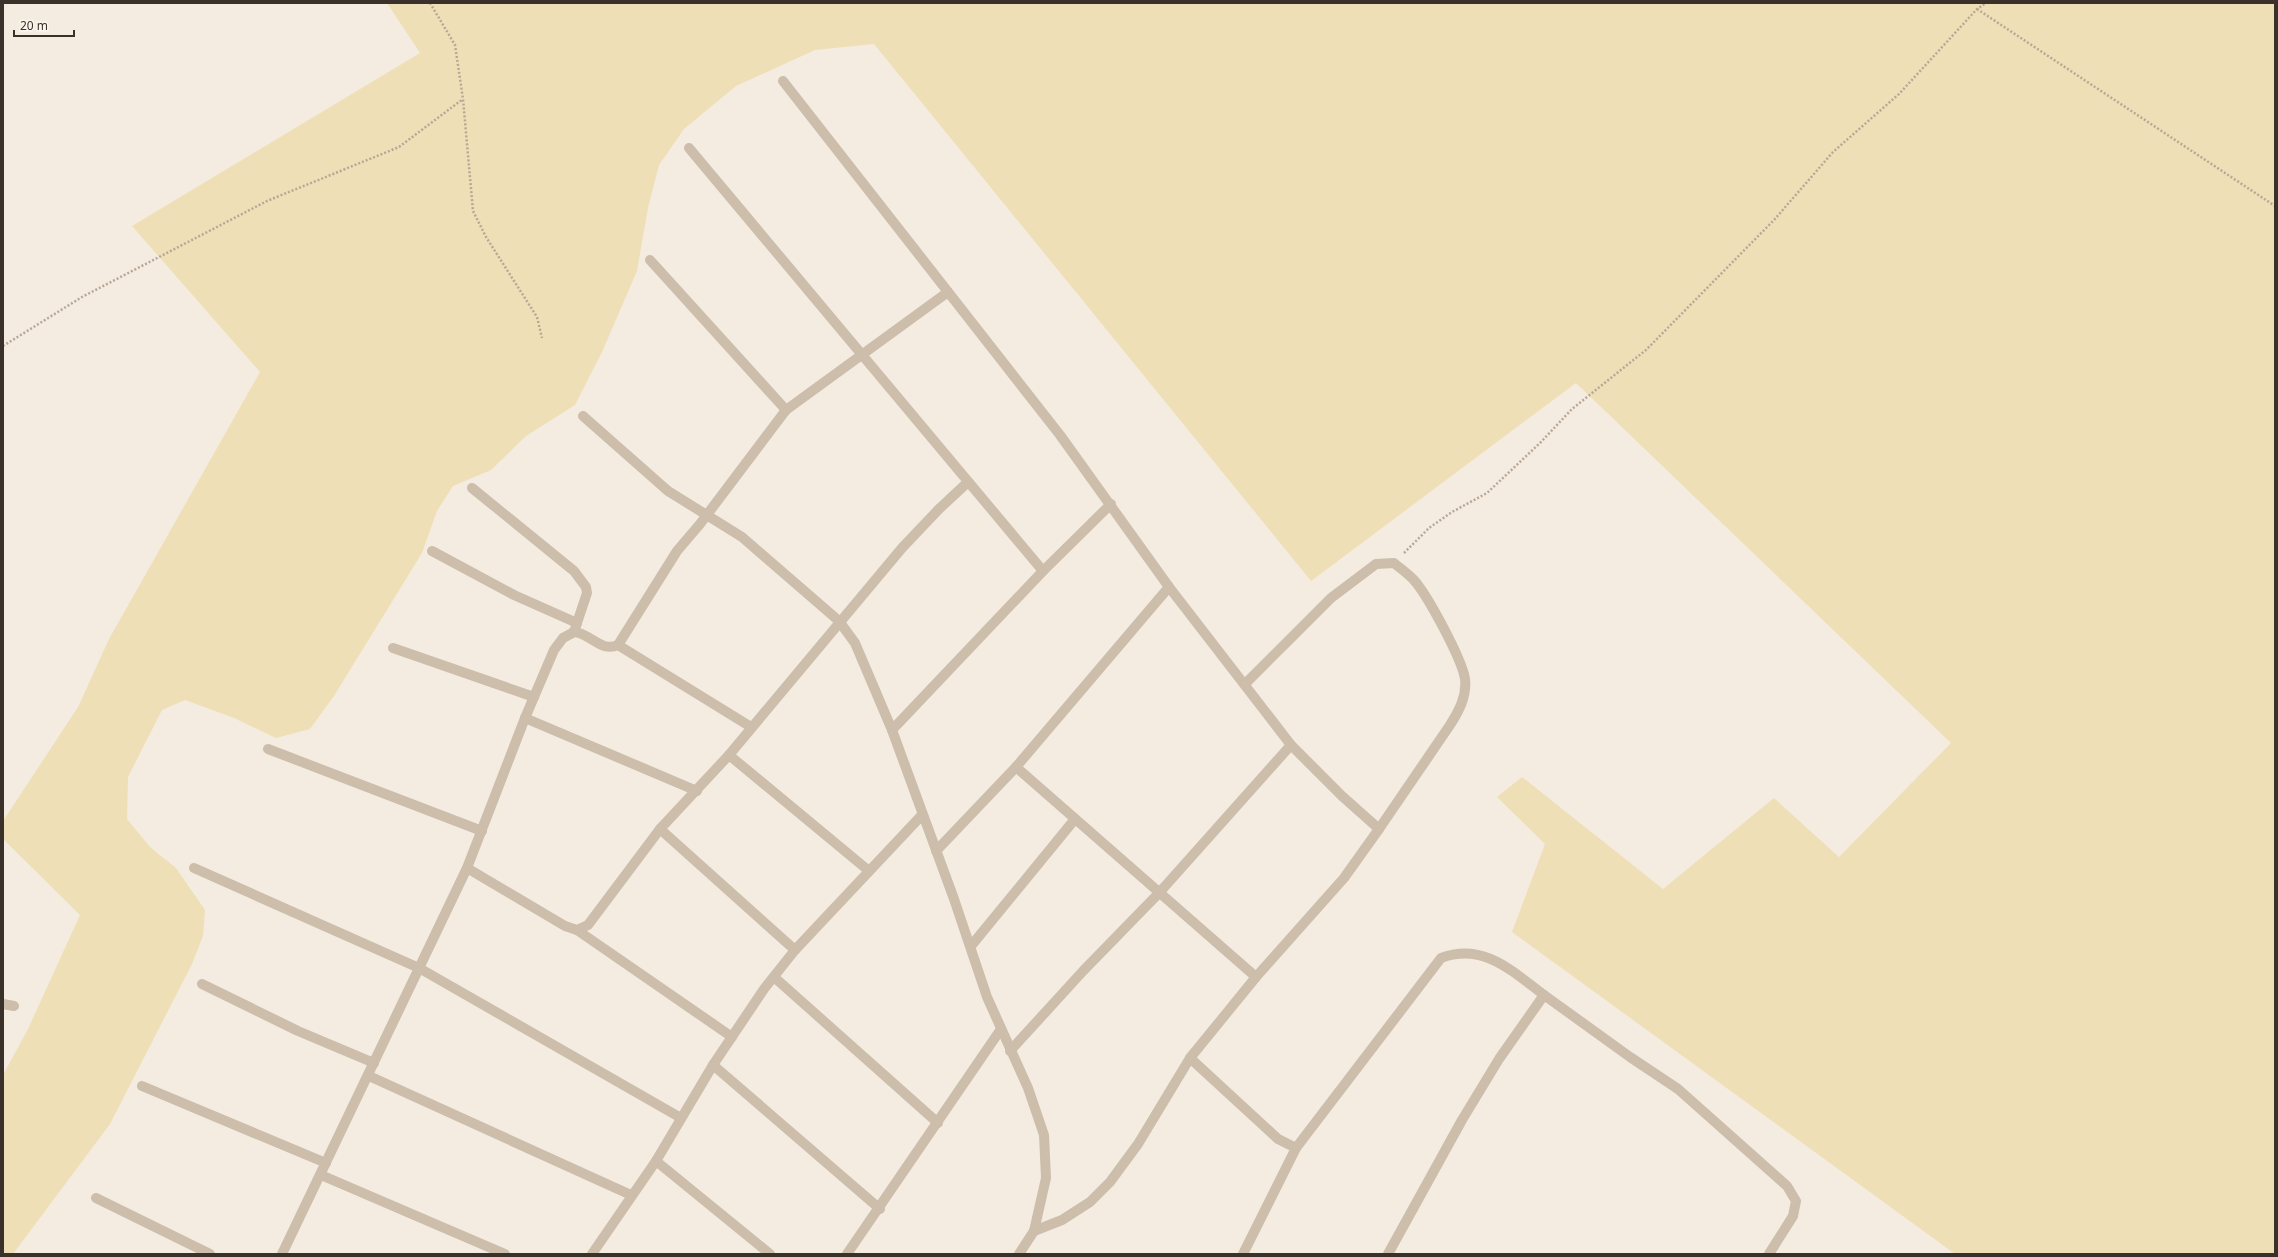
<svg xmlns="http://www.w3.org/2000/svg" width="2278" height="1257" viewBox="0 0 2278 1257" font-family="'Noto Sans',sans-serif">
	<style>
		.sand { fill: #efdfb7 }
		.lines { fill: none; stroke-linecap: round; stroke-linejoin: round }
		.path { stroke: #b9a795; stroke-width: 2.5; stroke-dasharray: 2 2; stroke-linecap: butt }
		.minor { stroke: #cdbdab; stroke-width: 10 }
	</style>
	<rect width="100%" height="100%" fill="#f4ece0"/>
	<polygon class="sand" points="387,3 2275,3 2275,1254 1955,1254 1512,932 1545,844 1497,797 1522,777 1663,889 1774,798 1839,857 1951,743 1576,383 1311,581 874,44 815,50 736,86 684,129 659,165 648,208 637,271 602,352 575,405 526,436 491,470 453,486 437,511 422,553 334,696 310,729 276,738 234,718 185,700 162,710 128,777 127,819 150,847 176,868 205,910 203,936 192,964 110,1124 13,1254 3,1254 3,1075 28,1029 80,915 3,839 3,821 78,707 109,639 260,372 132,226 420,53"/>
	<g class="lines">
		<g class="path">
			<polyline points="430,3 455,45 463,99 473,211 486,237 537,317 542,338"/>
			<polyline points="1977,9 2275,206"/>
			<polyline points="3,346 82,297 267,201 399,147 463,99"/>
			<polyline points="1404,553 1429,528 1452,512 1487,493 1541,442 1572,409 1646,350 1774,220 1833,152 1899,94 1977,9 1986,3"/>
		</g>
		<g class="minor">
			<polyline points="783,81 1060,435 1169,587 1291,745 1342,796 1379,829 1344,878 1256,977 1190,1058 1138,1144 1110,1182 1090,1202 1062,1220 1034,1231 1019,1254"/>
			<polyline points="689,148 1043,571"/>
			<polyline points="650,260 786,410"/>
			<polyline points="583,416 668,491 742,537 839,621 855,643 892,730 954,899 987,997 1028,1088 1044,1135 1046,1178 1034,1231"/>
			<polyline points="472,488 574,571 586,587 587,593 574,632"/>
			<polyline points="432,551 514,595 577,623"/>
			<polyline points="618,645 751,727"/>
			<polyline points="393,648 534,697"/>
			<path d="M1245 684 1331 598 1376 564 1394 563C1400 568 1407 573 1413 579 1427 594 1462 659 1465 679 1467 696 1459 711 1450 725L1379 829"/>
			<polyline points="525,718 697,791"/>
			<polyline points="892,730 1043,571 1111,504"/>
			<polyline points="268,749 482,831"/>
			<polyline points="729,755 869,871"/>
			<polyline points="1016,767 1256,977"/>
			<polyline points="660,829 795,950"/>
			<polyline points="936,851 1016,767 1169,587"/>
			<polyline points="194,868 419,968 681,1118"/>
			<polyline points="467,868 565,926 577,930 588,925 660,829 729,755 902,548 938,510 968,482"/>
			<polyline points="577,930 732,1037"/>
			<polyline points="971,946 1075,819"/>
			<polyline points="774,977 938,1123"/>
			<polyline points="202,984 298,1031 374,1063"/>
			<polyline points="1544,995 1630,1057 1678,1089 1787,1186 1796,1201 1793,1216 1769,1254"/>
			<polyline points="3,1004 14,1006"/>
			<polyline points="1010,1051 1083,971 1159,893 1291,745"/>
			<polyline points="1190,1058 1278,1139 1296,1148 1243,1254"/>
			<polyline points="713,1065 880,1209"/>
			<polyline points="369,1076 631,1195"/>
			<polyline points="142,1086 326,1163"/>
			<path d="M1296 1148 1441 958C1483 942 1512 971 1544 995L1499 1059 1462 1120 1388 1254"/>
			<polyline points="656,1161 770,1254"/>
			<polyline points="321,1175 505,1254"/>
			<polyline points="96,1198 210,1254"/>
			<path d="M282 1254 467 868 525 718 554 650 563 638 574 632C590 633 601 653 618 645L677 551 700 524 786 410 948 292"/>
			<polyline points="592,1254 656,1161 713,1065 764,989 795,950 922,815"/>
			<polyline points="847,1254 1001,1029"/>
		</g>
	</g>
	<rect width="2278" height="1257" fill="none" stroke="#3b312b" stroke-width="8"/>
	<path d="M14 30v6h60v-6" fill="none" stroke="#3b312b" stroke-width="2"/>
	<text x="20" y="30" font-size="12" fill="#3b312b" stroke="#fbf5ed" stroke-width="3" paint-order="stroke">20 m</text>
</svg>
